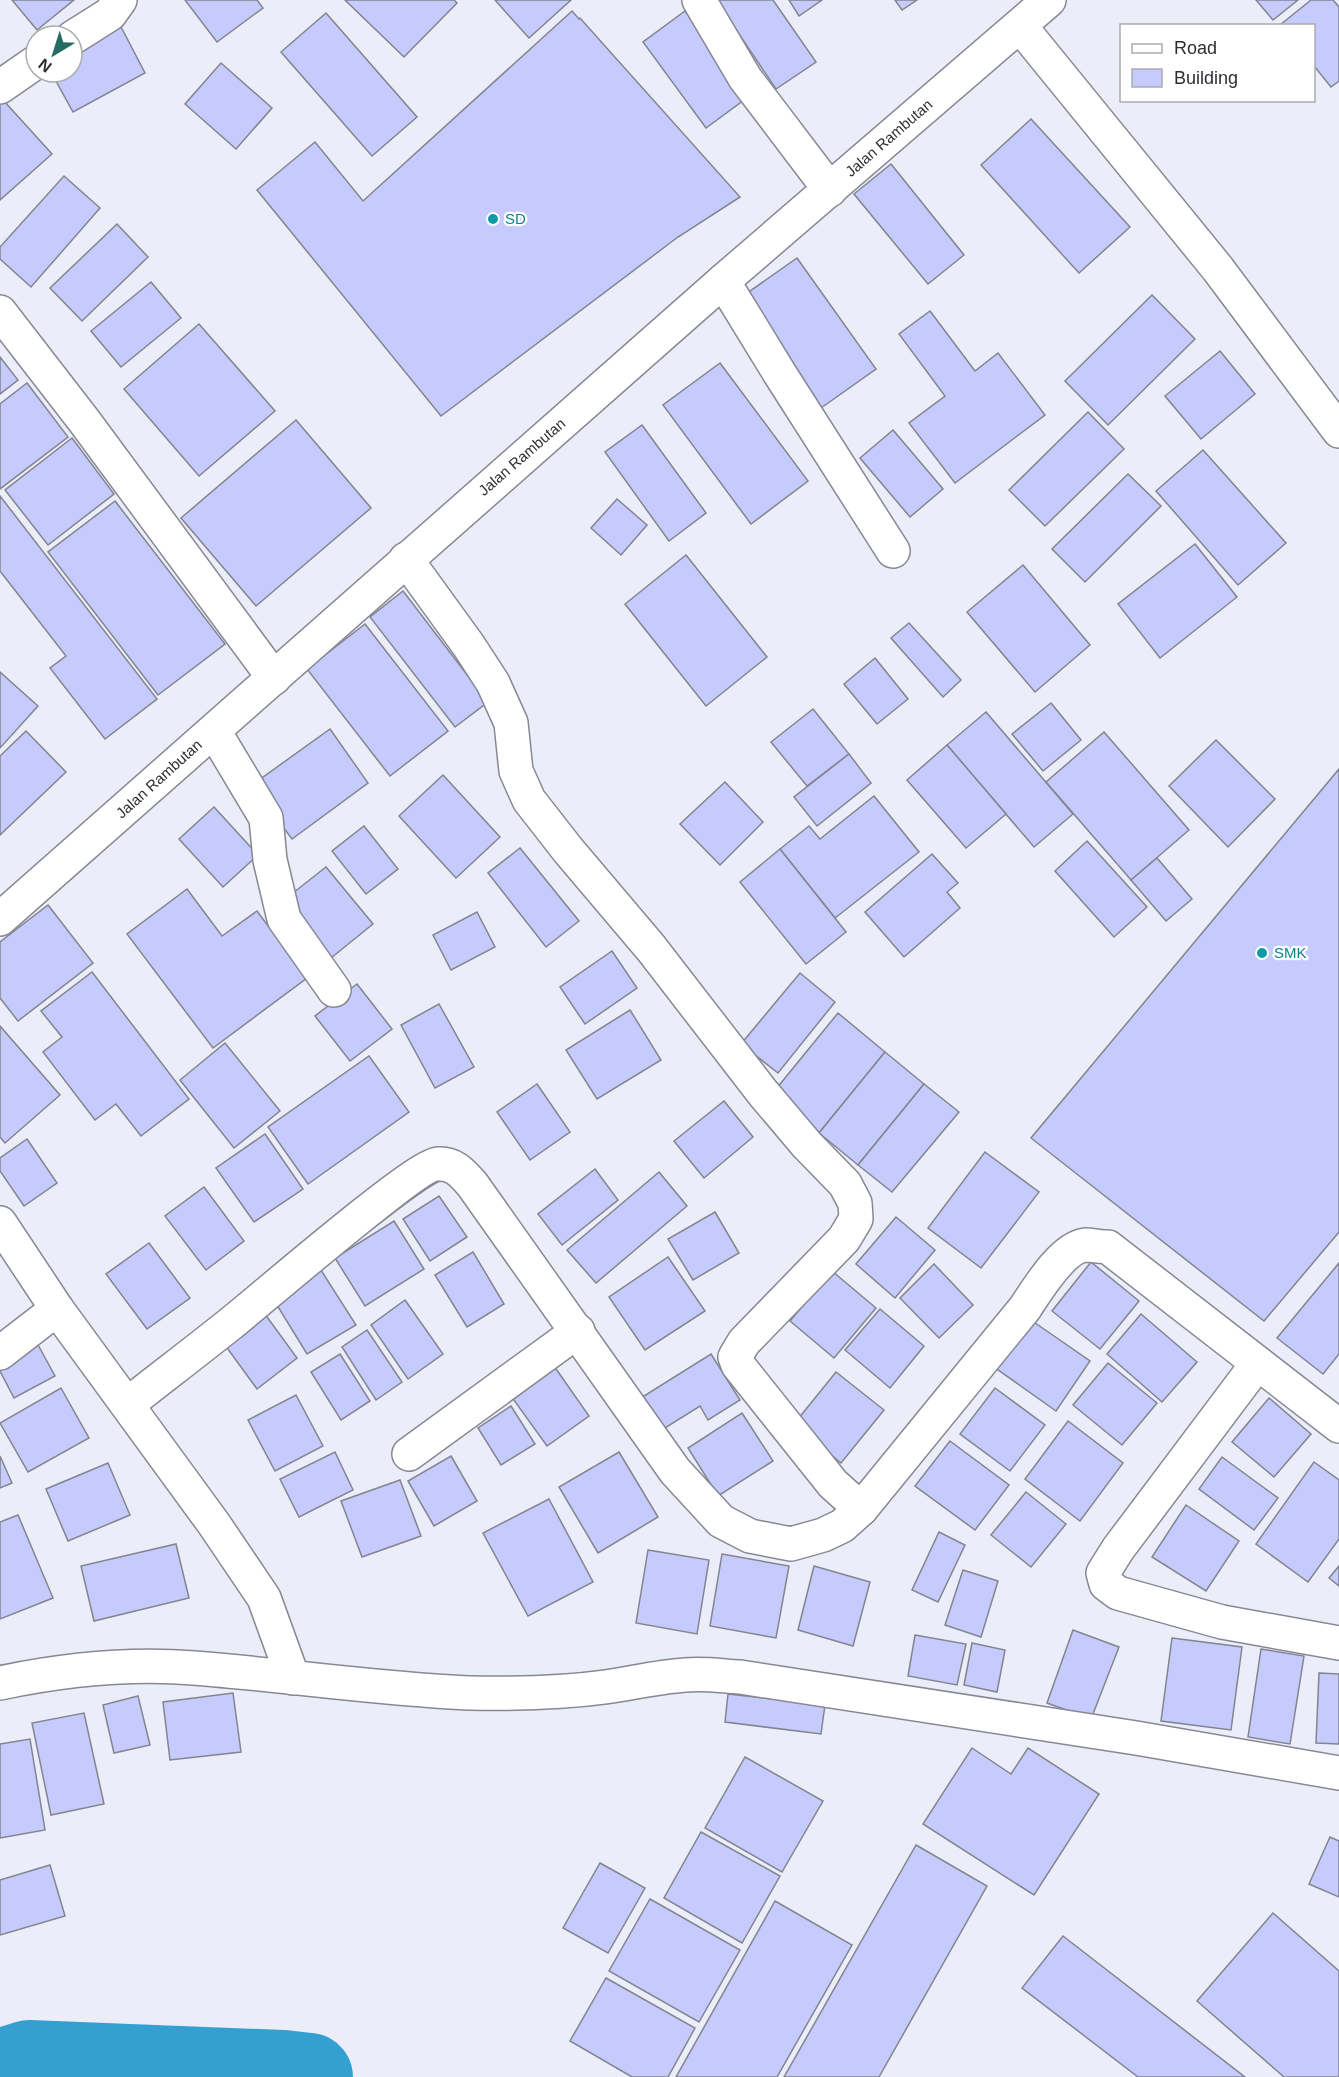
<svg xmlns="http://www.w3.org/2000/svg" width="1339" height="2077" viewBox="0 0 1339 2077" font-family="Arial,sans-serif">
	<style>
		.lines { fill: none; stroke-linecap: round; stroke-linejoin: round }
		.river { stroke: #34a0d1; stroke-width: 88 }
		.building { fill: #c6cbfe; stroke: #83848f; stroke-width: 1.5 }
		.minor-casing { stroke: #878893; stroke-width: 36 }
		.minor { stroke: #fff; stroke-width: 33 }
		.culture-dot { fill: #0f9aa8; stroke: #fff; stroke-width: 2 }
		.labels { text-anchor: middle; stroke-width: 4.5; stroke-linejoin: round; paint-order: stroke }
		.street-label { font-size: 15px; fill: #2e2f33; stroke: #fff }
		.culture-label { font-size: 15px; fill: #0d838f; stroke: #fff; text-anchor: start }
	</style>
	<rect width="100%" height="100%" fill="#ebedf9"/>
	<g class="lines">
		<polyline class="river" points="0,2073 29,2064 283,2074 309,2077"/>
	</g>
	<g class="building">
		<polygon points="12,0 74,0 37,30"/>
		<polygon points="185,0 257,0 263,8 217,42"/>
		<polygon points="345,0 454,0 457,3 404,57"/>
		<polygon points="495,0 571,0 529,38"/>
		<polygon points="716,0 773,0 816,62 776,89"/>
		<polygon points="789,0 822,0 799,16"/>
		<polygon points="895,0 917,0 902,10"/>
		<polygon points="1256,0 1298,0 1273,20"/>
		<polygon points="1311,0 1333,0 1339,7 1339,81 1331,87 1314,66 1314,26 1280,25"/>
		<polygon points="572,11 579,19 580,18 740,197 678,237 441,416 257,190 315,142 363,201"/>
		<polygon points="685,11 748,97 706,128 643,42"/>
		<polygon points="326,13 417,117 372,156 281,52"/>
		<polygon points="119,23 145,73 73,112 51,72 72,72 72,49"/>
		<polygon points="221,63 272,108 236,149 185,104"/>
		<polygon points="4,101 52,154 0,200 0,104"/>
		<polygon points="1031,119 1130,227 1079,273 981,165"/>
		<polygon points="891,164 964,255 928,284 854,194"/>
		<polygon points="64,176 100,208 31,287 0,259 0,247"/>
		<polygon points="117,224 148,257 82,321 50,288"/>
		<polygon points="797,258 876,369 821,408 743,296"/>
		<polygon points="151,282 181,318 121,367 91,331"/>
		<polygon points="1152,295 1195,339 1108,425 1065,381"/>
		<polygon points="930,311 975,371 998,353 1045,415 955,483 909,423 945,396 899,334"/>
		<polygon points="199,324 275,411 199,476 124,389"/>
		<polygon points="1220,351 1255,394 1201,439 1165,396"/>
		<polygon points="0,357 18,380 0,394"/>
		<polygon points="720,363 808,481 751,524 663,405"/>
		<polygon points="27,383 68,437 0,489 0,404"/>
		<polygon points="1088,412 1124,449 1045,526 1009,490"/>
		<polygon points="296,420 371,508 256,606 181,518"/>
		<polygon points="642,425 706,513 669,541 605,452"/>
		<polygon points="893,430 943,489 910,517 860,458"/>
		<polygon points="72,438 114,494 48,545 5,490"/>
		<polygon points="1203,450 1286,543 1238,585 1156,491"/>
		<polygon points="1128,474 1161,506 1085,582 1052,549"/>
		<polygon points="0,496 157,699 105,739 50,668 66,656 0,571"/>
		<polygon points="617,499 647,525 621,555 591,528"/>
		<polygon points="115,501 225,644 158,695 48,552"/>
		<polygon points="1195,544 1237,597 1160,658 1118,604"/>
		<polygon points="686,555 767,657 706,706 625,604"/>
		<polygon points="1023,565 1090,645 1035,692 967,612"/>
		<polygon points="403,591 488,702 455,727 370,617"/>
		<polygon points="909,623 961,680 943,697 891,638"/>
		<polygon points="365,624 448,731 390,776 307,669"/>
		<polygon points="875,658 908,699 877,724 844,684"/>
		<polygon points="0,672 38,706 0,748"/>
		<polygon points="1051,703 1081,740 1043,771 1012,734"/>
		<polygon points="813,709 849,754 807,786 771,742"/>
		<polygon points="986,712 1073,814 1034,847 947,745"/>
		<polygon points="330,729 368,783 292,839 252,785"/>
		<polygon points="26,731 66,772 0,835 0,756"/>
		<polygon points="1104,732 1189,830 1131,880 1046,782"/>
		<polygon points="1216,740 1275,799 1228,847 1169,786"/>
		<polygon points="947,745 1006,814 966,848 907,780"/>
		<polygon points="849,754 871,783 817,826 794,797"/>
		<polygon points="1339,769 1339,1232 1264,1321 1031,1138"/>
		<polygon points="443,775 500,837 456,878 399,816"/>
		<polygon points="725,782 763,822 720,865 680,824"/>
		<polygon points="874,796 919,852 835,918 780,849 809,826 820,839"/>
		<polygon points="214,807 258,855 223,887 179,839"/>
		<polygon points="364,826 398,869 366,894 332,851"/>
		<polygon points="1087,841 1147,907 1114,937 1055,871"/>
		<polygon points="520,848 579,921 546,947 488,873"/>
		<polygon points="780,849 846,932 806,964 740,882"/>
		<polygon points="932,854 958,883 947,892 960,908 904,957 865,912"/>
		<polygon points="1157,858 1192,899 1166,921 1131,880"/>
		<polygon points="326,867 373,924 331,958 284,900"/>
		<polygon points="187,889 222,936 257,911 307,978 213,1048 127,934"/>
		<polygon points="48,905 93,963 18,1021 0,998 0,942"/>
		<polygon points="477,912 495,947 451,970 433,935"/>
		<polygon points="612,951 637,988 585,1024 560,987"/>
		<polygon points="92,972 189,1099 141,1136 116,1104 95,1120 43,1052 62,1037 41,1011"/>
		<polygon points="800,973 835,1002 778,1073 741,1044"/>
		<polygon points="357,984 392,1029 350,1061 315,1016"/>
		<polygon points="439,1004 474,1067 435,1088 401,1025"/>
		<polygon points="630,1010 661,1060 597,1099 566,1050"/>
		<polygon points="838,1013 885,1052 819,1133 772,1094"/>
		<polygon points="0,1026 60,1095 5,1143 0,1137"/>
		<polygon points="225,1043 280,1111 234,1148 180,1080"/>
		<polygon points="885,1052 924,1084 858,1165 819,1133"/>
		<polygon points="369,1056 409,1112 308,1184 268,1127"/>
		<polygon points="537,1084 570,1132 530,1160 497,1112"/>
		<polygon points="924,1084 959,1112 892,1192 858,1165"/>
		<polygon points="724,1101 753,1137 704,1178 674,1141"/>
		<polygon points="265,1134 303,1189 254,1222 216,1168"/>
		<polygon points="27,1139 57,1183 24,1206 0,1171 0,1158"/>
		<polygon points="985,1152 1039,1192 981,1268 928,1228"/>
		<polygon points="595,1169 618,1200 562,1245 538,1214"/>
		<polygon points="659,1172 687,1206 596,1283 567,1250"/>
		<polygon points="204,1187 244,1241 206,1270 165,1216"/>
		<polygon points="439,1196 467,1237 430,1261 403,1219"/>
		<polygon points="715,1212 739,1253 693,1280 668,1239"/>
		<polygon points="896,1217 935,1250 895,1298 856,1264"/>
		<polygon points="394,1221 424,1269 365,1306 335,1258"/>
		<polygon points="149,1243 190,1298 147,1329 106,1274"/>
		<polygon points="473,1252 504,1304 467,1327 435,1275"/>
		<polygon points="668,1257 705,1311 645,1350 609,1297"/>
		<polygon points="1091,1262 1139,1301 1100,1349 1052,1311"/>
		<polygon points="1339,1263 1339,1354 1323,1374 1277,1338"/>
		<polygon points="934,1264 973,1305 939,1338 900,1298"/>
		<polygon points="319,1267 356,1325 307,1354 272,1297"/>
		<polygon points="832,1271 876,1308 834,1358 790,1321"/>
		<polygon points="405,1300 443,1354 408,1379 371,1325"/>
		<polygon points="880,1309 924,1346 890,1388 845,1350"/>
		<polygon points="262,1310 297,1358 257,1389 222,1341"/>
		<polygon points="1141,1314 1197,1362 1162,1402 1107,1354"/>
		<polygon points="1028,1318 1090,1361 1056,1411 994,1367"/>
		<polygon points="367,1330 402,1382 376,1400 342,1347"/>
		<polygon points="37,1343 55,1376 14,1398 0,1371 0,1363"/>
		<polygon points="340,1354 370,1401 341,1420 311,1372"/>
		<polygon points="711,1354 740,1400 708,1420 700,1406 657,1433 636,1401"/>
		<polygon points="1108,1363 1157,1403 1122,1445 1073,1405"/>
		<polygon points="554,1366 589,1416 547,1446 511,1396"/>
		<polygon points="836,1372 884,1410 841,1463 794,1424"/>
		<polygon points="61,1388 89,1438 28,1472 0,1423"/>
		<polygon points="995,1388 1045,1425 1010,1471 960,1434"/>
		<polygon points="296,1395 323,1446 275,1471 248,1420"/>
		<polygon points="1269,1398 1311,1434 1274,1477 1232,1442"/>
		<polygon points="511,1406 535,1444 501,1465 478,1428"/>
		<polygon points="742,1413 773,1461 718,1496 688,1448"/>
		<polygon points="1068,1421 1123,1463 1080,1521 1025,1479"/>
		<polygon points="950,1441 1009,1485 975,1530 915,1486"/>
		<polygon points="335,1452 353,1490 299,1517 280,1479"/>
		<polygon points="619,1452 658,1517 598,1553 559,1487"/>
		<polygon points="0,1456 12,1483 0,1488"/>
		<polygon points="451,1456 477,1501 434,1526 408,1481"/>
		<polygon points="1222,1457 1278,1498 1254,1530 1199,1489"/>
		<polygon points="1314,1462 1339,1480 1339,1539 1308,1582 1256,1544"/>
		<polygon points="108,1463 130,1515 68,1541 46,1489"/>
		<polygon points="400,1480 421,1536 362,1557 341,1501"/>
		<polygon points="1026,1492 1066,1524 1031,1567 991,1535"/>
		<polygon points="549,1499 593,1582 528,1616 483,1533"/>
		<polygon points="1186,1505 1239,1541 1206,1591 1152,1557"/>
		<polygon points="18,1515 53,1598 0,1619 0,1522"/>
		<polygon points="939,1532 965,1545 938,1602 912,1590"/>
		<polygon points="176,1544 189,1598 94,1621 81,1566"/>
		<polygon points="648,1550 709,1560 697,1634 636,1623"/>
		<polygon points="722,1554 789,1566 776,1638 710,1626"/>
		<polygon points="814,1566 870,1582 853,1646 798,1630"/>
		<polygon points="1339,1566 1339,1586 1329,1578"/>
		<polygon points="963,1570 998,1581 981,1637 945,1625"/>
		<polygon points="1073,1630 1119,1647 1091,1719 1047,1703"/>
		<polygon points="915,1635 966,1644 957,1685 908,1676"/>
		<polygon points="1172,1638 1242,1647 1231,1730 1161,1721"/>
		<polygon points="972,1643 1005,1650 997,1692 964,1685"/>
		<polygon points="1261,1649 1304,1656 1290,1744 1248,1737"/>
		<polygon points="1319,1673 1339,1674 1339,1744 1316,1743"/>
		<polygon points="233,1693 241,1752 170,1760 163,1702"/>
		<polygon points="728,1694 825,1705 821,1734 725,1722"/>
		<polygon points="138,1696 150,1745 114,1753 103,1705"/>
		<polygon points="84,1713 104,1804 51,1815 32,1723"/>
		<polygon points="30,1739 45,1830 0,1838 0,1744"/>
		<polygon points="972,1748 1011,1774 1028,1748 1099,1794 1034,1895 923,1824"/>
		<polygon points="745,1757 823,1801 782,1872 705,1828"/>
		<polygon points="701,1832 780,1876 742,1943 664,1898"/>
		<polygon points="1330,1837 1339,1841 1339,1897 1309,1884"/>
		<polygon points="916,1845 987,1886 879,2077 784,2077"/>
		<polygon points="600,1863 645,1888 608,1953 563,1928"/>
		<polygon points="50,1865 65,1916 0,1935 0,1880"/>
		<polygon points="650,1899 740,1950 699,2022 609,1971"/>
		<polygon points="775,1901 852,1945 777,2077 676,2077"/>
		<polygon points="1273,1913 1339,1971 1339,2077 1284,2077 1197,2001"/>
		<polygon points="1063,1936 1245,2077 1138,2077 1022,1988"/>
		<polygon points="606,1978 695,2028 668,2077 632,2077 570,2041"/>
	</g>
	<g class="lines">
		<defs>
			<g id="minor">
				<polyline points="699,0 745,78 830,190"/>
				<polyline points="1020,26 1218,269 1339,431"/>
				<polyline points="72,38 110,14 120,0"/>
				<polyline points="0,87 36,62"/>
				<polyline points="723,281 780,374 893,551"/>
				<polyline points="0,312 85,422 274,678"/>
				<polyline points="406,559 469,646 493,683 511,723 516,771 529,800 568,850 651,948 763,1093 807,1145 845,1184 855,1203 856,1219 844,1239 744,1342 735,1357 738,1365 833,1484 861,1509"/>
				<polyline points="214,731 266,818 270,860 284,919 334,990"/>
				<polyline points="0,919 723,281 1049,0"/>
				<polyline points="0,1223 57,1309 214,1524 264,1598 293,1678"/>
				<polyline points="0,1353 57,1309"/>
				<polyline points="1257,1364 1118,1549 1103,1573 1106,1584 1118,1593 1222,1622 1339,1643"/>
				<path d="M128 1404C161 1378 195 1352 229 1325 257 1303 417 1164 438 1164 454 1163 462 1173 472 1184L675 1471 721 1521 750 1536 791 1544 823 1535 842 1526 861 1509 1025 1308C1037 1290 1062 1248 1085 1245 1092 1245 1101 1247 1108 1247L1339 1426"/>
				<polyline points="409,1454 578,1331"/>
				<path d="M0 1683C62 1670 130 1663 194 1668 285 1675 377 1689 469 1693 514 1694 561 1693 605 1687 632 1683 658 1677 685 1675 703 1673 722 1676 740 1677L1136 1738 1339 1773"/>
			</g>
		</defs>
		<use href="#minor" class="minor-casing"/>
		<use href="#minor" class="minor"/>
	</g>
	<g class="culture-dot">
		<circle cx="493" cy="219" r="6"/>
		<circle cx="1262" cy="953" r="6"/>
	</g>
	<g class="labels">
		<g class="street-label">
			<text transform="translate(889 138) rotate(-41)" y="5">Jalan Rambutan</text>
			<text transform="translate(522 457) rotate(-41)" y="5">Jalan Rambutan</text>
			<text transform="translate(159 779) rotate(-42)" y="5">Jalan Rambutan</text>
		</g>
		<g class="culture-label">
			<text x="505" y="224">SD</text>
			<text x="1274" y="958">SMK</text>
		</g>
	</g>
	<rect x="1120" y="24" width="195" height="78" fill="#ffffff" stroke="#abacad" stroke-width="1.5"/>
	<rect x="1132" y="44" width="30" height="9" fill="#ffffff" stroke="#abacad" stroke-width="1.5"/>
	<text x="1174" y="54" font-size="18" fill="#2e2f33">Road</text>
	<rect x="1132" y="69" width="30" height="18" fill="#c6cbfe" stroke="#abacad" stroke-width="1.5"/>
	<text x="1174" y="84" font-size="18" fill="#2e2f33">Building</text>
	<g transform="translate(54 54) rotate(218)"><circle r="28" fill="#ffffff" stroke="#abacad" stroke-width="1.5"/>
	<path d="M0-4.5L10 22L0 15L-10 22Z" fill="#246c62"/>
	<text y="-9" font-size="16" font-weight="bold" text-anchor="middle" fill="#2e2f33">N</text>
	</g>
</svg>
